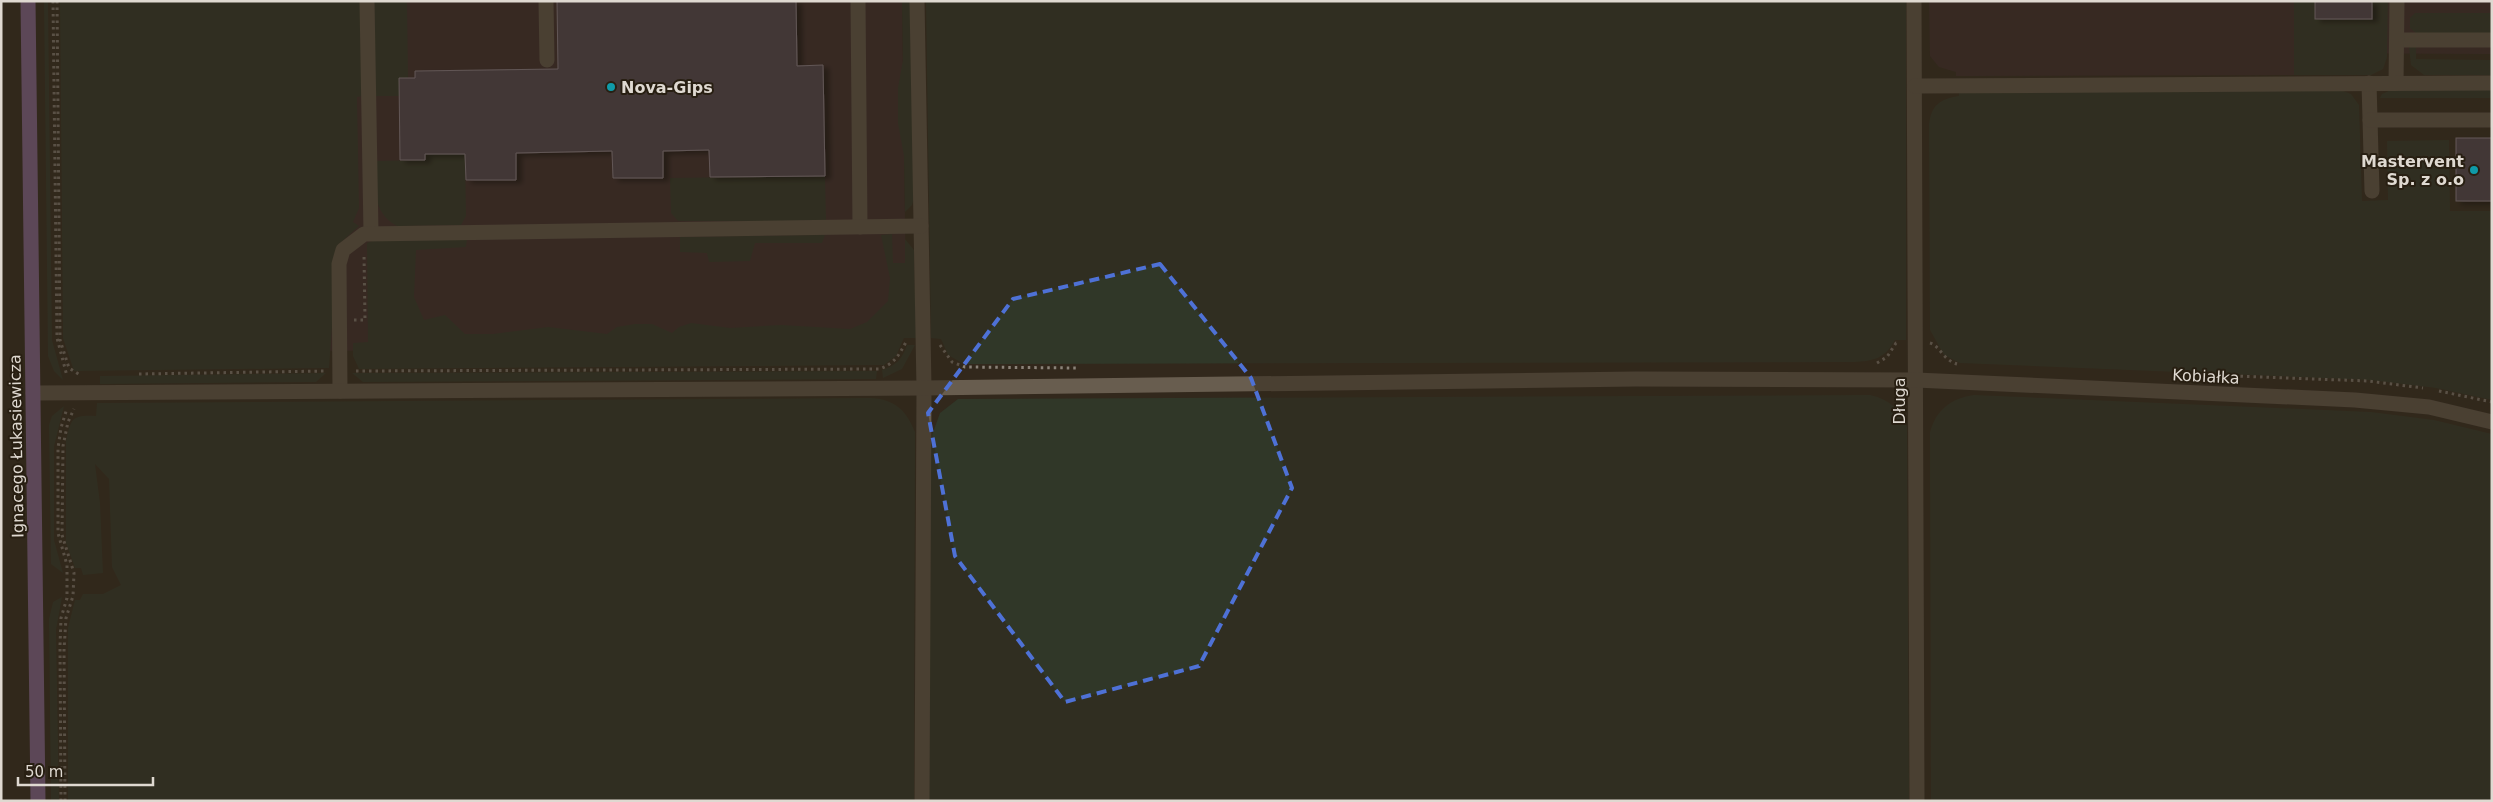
<svg xmlns="http://www.w3.org/2000/svg" width="2493" height="802" viewBox="0 0 2493 802" font-family="'DejaVu Sans',sans-serif">
	<style>
		.industrial { fill: #3f2b2c }
		.green { fill: #303728 }
		.building { fill: #584c58; stroke: #9d8f9d; filter: url(#shadow) }
		.lines { fill: none; stroke-linecap: round; stroke-linejoin: round }
		.path { stroke: #8a8278; stroke-width: 3; stroke-dasharray: 2.5 4; stroke-linecap: butt }
		.minor { stroke: #685d4f; stroke-width: 15 }
		.major { stroke: #916e9f; stroke-width: 15 }
		.marked { fill: none; stroke: #4e71d6; stroke-width: 4; stroke-dasharray: 10 6; stroke-linejoin: round }
		.culture-dot { fill: #0f9aa8; stroke: #281f12; stroke-width: 2 }
		.labels { text-anchor: middle; stroke-width: 4; stroke-linejoin: round; paint-order: stroke }
		.poi-label { font-size: 16px; font-weight: bold; fill: #dfd9d1; stroke: #281f12; text-anchor: start }
		.street-label { font-size: 16px; fill: #dfd9d1; stroke: #281f12 }
	</style>
	<defs>
		<filter id="shadow"><feDropShadow dx="5.5" dy="3" stdDeviation="2.5" flood-color="#0009"/></filter>
	</defs>
	<rect width="100%" height="100%" fill="#32281c"/>
	<g class="industrial">
		<polygon points="286,1 902,1 906,302 868,348 292,351"/>
		<polygon points="1929,1 2492,1 2492,54 2294,53 2294,75 1956,76 1956,72 1939,67 1930,56"/>
	</g>
	<g class="green">
		<polygon points="44,1 48,1 52,340 63,380 54,371 48,356"/>
		<polygon points="60,1 361,1 362,96 357,97 359,208 353,222 359,226 338,245 329,368 74,371 63,338"/>
		<polygon points="374,1 407,1 408,78 399,78 399,96 375,96"/>
		<polygon points="902,1 910,1 914,198 912,205 905,212 904,156 898,123 898,88 903,60"/>
		<path d="M926 1H1906V340H1895C1885 358 1875 361 1854 362L964 364 948 355 941 339 931 338Z"/>
		<polygon points="2294,1 2315,1 2315,19 2336,19 2337,14 2354,19 2372,19 2372,1 2388,1 2387,57 2383,69 2371,75 2294,75"/>
		<polygon points="2415,13 2492,13 2492,34 2416,33 2410,28 2410,18"/>
		<polygon points="2409,47 2416,47 2416,59 2492,60 2492,75 2424,75 2411,65"/>
		<path d="M2338 89 2351 94 2359 105 2362 201 2388 200 2387 141 2449 140 2450 211H2492V400L2436 388 2370 380 1960 363 1944 355 1930 330 1929 125C1931 105 1940 99 1959 96V91Z"/>
		<polygon points="2393,89 2492,90 2492,98 2380,98 2382,94"/>
		<path d="M425 154H465L466 216 461 225 397 226C371 212 376 187 375 161L424 160Z"/>
		<polygon points="825,176 826,221 678,221 671,213 670,178"/>
		<polygon points="892,234 893,263 905,263 905,239 914,250 916,338 904,338 896,356 884,365 359,369 353,356 353,343 368,342 367,243 372,241 467,239 466,247 416,250 414,297 424,320 445,315 465,334 493,334 548,327 607,334 617,327 635,324 652,324 672,333 679,327 691,323 730,328 781,325 850,329 867,322 888,301 890,278 881,235"/>
		<polygon points="825,235 822,243 755,243 750,261 709,262 707,253 680,252 680,237"/>
		<path d="M907 345H915L902 369 883 378 882 370C897 365 902 359 907 345Z"/>
		<polygon points="877,371 876,379 363,382 352,373"/>
		<polygon points="326,373 316,382 100,384 100,376"/>
		<path d="M1870 395C1889 399 1900 409 1907 427L1909 801H929L931 438 940 413 958 399Z"/>
		<path d="M1974 395 2371 412 2434 420 2492 434V801H1931L1930 432C1936 410 1951 398 1974 395Z"/>
		<path d="M870 398C895 399 906 410 915 432L914 801H68V628L75 600H80L83 594H103L121 585 112 567 109 479 95 464 100 503 103 573 83 575 81 568H75L66 543V441C71 418 72 415 96 416L97 403Z"/>
		<polygon points="64,406 54,446 54,540 63,573 51,564 49,425 52,416"/>
		<polygon points="62,597 56,630 59,801 51,801 49,619 53,602"/>
	</g>
	<g class="building">
		<polygon points="557,1 796,1 797,66 823,65 825,176 710,177 709,150 663,151 663,178 613,178 612,151 516,153 516,180 466,180 465,154 425,154 425,160 400,160 399,78 415,78 415,71 558,69"/>
		<rect x="2315" y="1" width="57" height="18"/>
		<rect x="2456" y="138" width="36" height="63"/>
	</g>
	<g class="lines">
		<g class="path">
			<polyline points="53,1 57,338 67,376"/>
			<polyline points="57,1 60,340 69,368 80,375"/>
			<polyline points="354,320 365,320 364,254"/>
			<path d="M1930 343C1940 346 1943 360 1957 364"/>
			<polyline points="940,345 952,362 965,367 1078,368"/>
			<polyline points="1877,363 1887,357 1896,343 1899,343"/>
			<path d="M356 371 880 369C895 363 899 355 906 342"/>
			<polyline points="139,374 325,371"/>
			<polyline points="2208,375 2368,381 2423,388"/>
			<polyline points="2439,391 2492,402"/>
			<polyline points="61,801 60,646 61,618 67,598 67,565 58,533 58,448 61,428 67,408"/>
			<polyline points="65,801 64,650 66,618 73,596 74,573 62,535 63,446 68,422 74,409"/>
		</g>
		<g class="minor">
			<polyline points="367,1 371,233"/>
			<polyline points="546,1 547,60"/>
			<polyline points="858,1 860,227"/>
			<polyline points="917,1 924,388 922,801"/>
			<polyline points="1914,1 1917,801"/>
			<polyline points="2397,40 2492,40"/>
			<polyline points="2369,83 2372,191"/>
			<polyline points="2396,83 2397,1"/>
			<polyline points="1915,86 2492,83"/>
			<polyline points="2370,120 2492,120"/>
			<polyline points="340,391 339,264 343,250 364,234 921,226"/>
			<polyline points="33,393 924,388 1636,379 1916,380 2355,400 2429,407 2492,422"/>
		</g>
		<polyline class="major" points="28,1 38,801"/>
	</g>
	<path d="M0 0H2493V802H0ZM1160 264 1251 378 1292 488 1199 666 1065 702 955 556 928 413 1013 299Z" fill="#32281c" fill-opacity=".55" fill-rule="evenodd"/>
	<path class="marked" d="M1160 264 1251 378 1292 488 1199 666 1065 702 955 556 928 413 1013 299Z"/>
	<g class="culture-dot">
		<circle cx="611" cy="87" r="5"/>
		<circle cx="2474" cy="170" r="5"/>
	</g>
	<g class="labels">
		<g class="poi-label">
			<text x="621" y="93">Nova-Gips</text>
			<text x="2464" y="167" text-anchor="end">Mastervent<tspan x="2464" dy="18">Sp. z o.o</tspan></text>
		</g>
		<g class="street-label">
			<text transform="translate(2206 376) rotate(3)" y="6">Kobiałka</text>
			<text transform="translate(1899 401) rotate(-90)" y="6">Długa</text>
			<text transform="translate(16 446) rotate(-91)" y="6">Ignacego Łukasiewicza</text>
		</g>
	</g>
	<rect width="2493" height="802" fill="none" stroke="#dfd9d1" stroke-width="5"/>
	<path d="M18 777v8h135v-8" fill="none" stroke="#dfd9d1" stroke-width="2.5"/>
	<text x="25" y="777" font-size="15" fill="#dfd9d1" stroke="#281f12" stroke-width="4" paint-order="stroke">50 m</text>
</svg>
